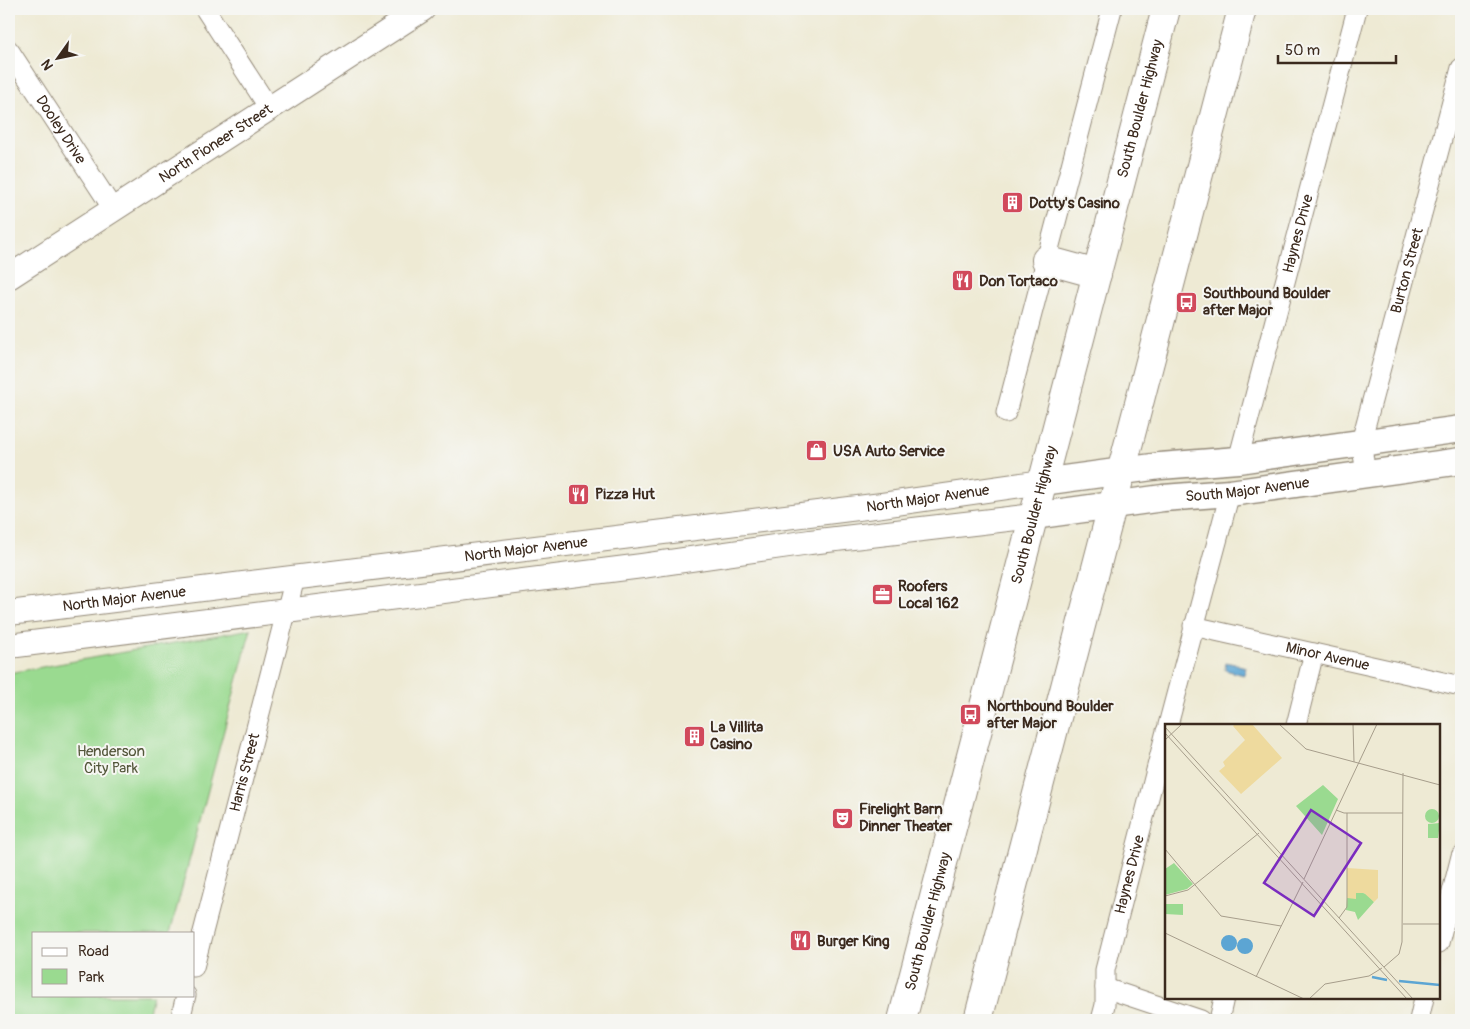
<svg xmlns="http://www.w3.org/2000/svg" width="1470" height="1029" viewBox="0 0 1470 1029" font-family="Pangolin,sans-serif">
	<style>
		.green { fill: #9ada90; stroke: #6a8257 }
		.water { fill: #5ca5d3; stroke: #4c6878 }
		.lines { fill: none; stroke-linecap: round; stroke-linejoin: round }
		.minor-casing { stroke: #948a79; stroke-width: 21 }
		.tertiary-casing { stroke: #948a79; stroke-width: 26 }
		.secondary-casing { stroke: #948a79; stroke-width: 29 }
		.primary-casing { stroke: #948a79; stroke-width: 30 }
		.minor { stroke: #fff; stroke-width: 19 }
		.tertiary { stroke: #fff; stroke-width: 24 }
		.secondary { stroke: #fff; stroke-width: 26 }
		.primary { stroke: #fff; stroke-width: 28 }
		.labels { text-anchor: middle; stroke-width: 4; stroke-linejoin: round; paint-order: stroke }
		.street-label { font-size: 15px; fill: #3b2a1e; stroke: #f6f6f2 }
		.poi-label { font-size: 15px; font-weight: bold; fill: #3b2a1e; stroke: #f6f6f2; text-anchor: start }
		.park-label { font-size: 15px; fill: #53563a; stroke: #f6f6f2 }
		.inset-river { fill: none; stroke: #5ca5d3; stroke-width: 2.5 }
		.inset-road { fill: none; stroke: #a69d8b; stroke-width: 1 }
		.view { fill: #7b2cbf; fill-opacity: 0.15; stroke: #7b2cbf; stroke-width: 2.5 }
		.inset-edge { fill: none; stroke: #3b2a1e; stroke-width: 2.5 }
	</style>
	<rect width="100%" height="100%" fill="#f6f6f2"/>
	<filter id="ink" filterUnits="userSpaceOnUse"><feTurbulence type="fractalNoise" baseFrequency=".02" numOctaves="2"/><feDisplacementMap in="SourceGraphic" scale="10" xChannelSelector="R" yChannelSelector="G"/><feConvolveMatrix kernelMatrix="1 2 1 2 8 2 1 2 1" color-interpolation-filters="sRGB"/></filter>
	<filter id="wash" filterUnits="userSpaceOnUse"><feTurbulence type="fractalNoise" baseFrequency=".0096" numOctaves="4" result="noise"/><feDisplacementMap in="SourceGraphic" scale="20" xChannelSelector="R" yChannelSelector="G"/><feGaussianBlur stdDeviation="1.12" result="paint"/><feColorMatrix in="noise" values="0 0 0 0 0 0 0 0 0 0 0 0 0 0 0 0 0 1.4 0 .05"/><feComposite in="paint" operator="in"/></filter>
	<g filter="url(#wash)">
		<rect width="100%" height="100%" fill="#eeead4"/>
		<polygon class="green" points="251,629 170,933 34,933 34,995 153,995 147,1020 9,1020 9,673"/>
		<polygon class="water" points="1226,662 1246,667 1244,675 1225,670"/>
	</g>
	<g filter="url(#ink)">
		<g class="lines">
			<defs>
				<g id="minor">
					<polyline points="205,9 269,108"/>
					<path id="s1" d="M9 50 113 209"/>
					<polyline points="1006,413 1112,9"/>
					<path id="s2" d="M1238 460 1357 9"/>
					<path id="s3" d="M1366 473 1361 442 1461 68"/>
					<path id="s4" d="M1193 626 1461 686"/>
					<polyline points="1168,725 1230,493"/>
					<polyline points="1296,725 1314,653"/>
					<polyline points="1439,943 1461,856"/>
					<path id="s5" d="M194 967 295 578"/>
					<polyline points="1105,988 1201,1020"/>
					<polyline points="180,1020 186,995"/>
					<path id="s6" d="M1101 1020 1105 1005V970L1166 731"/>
					<polyline points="1219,1020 1224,998"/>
					<polyline points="1419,1020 1424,998"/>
				</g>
				<g id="tertiary">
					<path id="s7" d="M9 277 423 9"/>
					<path id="s8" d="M9 613 882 505 1042 482"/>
					<polyline points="9,646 642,566 810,542 1033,516"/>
				</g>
				<g id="secondary">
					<polyline points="1042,482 1160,466 1238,460 1461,429"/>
					<path id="s9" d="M1033 516 1163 498 1230 493 1461 461"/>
				</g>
				<g id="primary">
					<polyline points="1046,260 1097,274"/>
					<path id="s10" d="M902 1020 1166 9"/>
					<polyline points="978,1020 1242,9"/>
				</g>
			</defs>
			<use href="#minor" class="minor-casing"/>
			<use href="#tertiary" class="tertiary-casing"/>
			<use href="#secondary" class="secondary-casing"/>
			<use href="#primary" class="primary-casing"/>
			<use href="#minor" class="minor"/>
			<use href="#tertiary" class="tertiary"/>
			<use href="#secondary" class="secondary"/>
			<use href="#primary" class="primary"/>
		</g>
	</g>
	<defs>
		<symbol id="building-square" viewBox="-11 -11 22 22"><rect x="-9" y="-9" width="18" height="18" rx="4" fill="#d1495b" stroke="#f6f6f2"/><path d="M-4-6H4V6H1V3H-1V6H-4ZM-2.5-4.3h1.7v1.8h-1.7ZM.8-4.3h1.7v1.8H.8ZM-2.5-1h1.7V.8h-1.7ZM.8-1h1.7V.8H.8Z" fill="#fff"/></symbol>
		<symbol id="restaurant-square" viewBox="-11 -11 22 22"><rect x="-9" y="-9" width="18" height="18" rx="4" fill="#d1495b" stroke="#f6f6f2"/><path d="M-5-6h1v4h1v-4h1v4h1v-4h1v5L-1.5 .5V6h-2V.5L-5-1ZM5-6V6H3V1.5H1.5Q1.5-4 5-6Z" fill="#fff"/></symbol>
		<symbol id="bus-square" viewBox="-11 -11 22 22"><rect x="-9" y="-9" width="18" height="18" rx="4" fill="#d1495b" stroke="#f6f6f2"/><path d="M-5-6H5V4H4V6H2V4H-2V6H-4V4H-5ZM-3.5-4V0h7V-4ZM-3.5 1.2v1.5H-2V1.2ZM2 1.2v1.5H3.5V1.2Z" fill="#fff"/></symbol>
		<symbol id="shop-square" viewBox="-11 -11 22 22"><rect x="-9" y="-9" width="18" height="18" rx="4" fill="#d1495b" stroke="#f6f6f2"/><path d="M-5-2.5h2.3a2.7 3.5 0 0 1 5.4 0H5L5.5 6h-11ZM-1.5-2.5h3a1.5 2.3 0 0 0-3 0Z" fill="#fff"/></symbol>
		<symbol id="office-square" viewBox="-11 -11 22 22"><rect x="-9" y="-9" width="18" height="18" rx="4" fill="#d1495b" stroke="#f6f6f2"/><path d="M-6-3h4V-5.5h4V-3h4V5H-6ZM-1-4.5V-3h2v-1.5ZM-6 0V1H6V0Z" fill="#fff"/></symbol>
		<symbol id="theatre-square" viewBox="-11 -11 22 22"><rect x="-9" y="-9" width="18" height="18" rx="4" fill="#d1495b" stroke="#f6f6f2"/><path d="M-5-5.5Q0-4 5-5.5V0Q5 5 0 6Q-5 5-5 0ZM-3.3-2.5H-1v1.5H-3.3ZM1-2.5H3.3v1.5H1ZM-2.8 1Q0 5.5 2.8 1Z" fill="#fff"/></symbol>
	</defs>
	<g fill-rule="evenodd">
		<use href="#building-square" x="1000" y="190" width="25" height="25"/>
		<use href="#restaurant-square" x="950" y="268" width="25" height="25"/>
		<use href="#bus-square" x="1174" y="290" width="25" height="25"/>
		<use href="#shop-square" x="804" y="438" width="25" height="25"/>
		<use href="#restaurant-square" x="566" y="482" width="25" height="25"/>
		<use href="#office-square" x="870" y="582" width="25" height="25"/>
		<use href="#bus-square" x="958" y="702" width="25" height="25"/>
		<use href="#building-square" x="682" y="724" width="25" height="25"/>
		<use href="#theatre-square" x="830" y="806" width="25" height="25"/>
		<use href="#restaurant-square" x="788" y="928" width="25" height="25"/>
	</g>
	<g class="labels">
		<g class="street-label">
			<text dy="5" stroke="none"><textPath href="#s10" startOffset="942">South Boulder Highway</textPath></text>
			<text dy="5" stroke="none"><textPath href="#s1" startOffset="95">Dooley Drive</textPath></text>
			<text dy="5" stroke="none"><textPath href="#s7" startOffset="246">North Pioneer Street</textPath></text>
			<text dy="5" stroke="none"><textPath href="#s2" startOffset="234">Haynes Drive</textPath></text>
			<text dy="5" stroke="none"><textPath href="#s3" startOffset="209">Burton Street</textPath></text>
			<text dy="5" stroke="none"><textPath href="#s9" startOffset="216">South Major Avenue</textPath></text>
			<text dy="5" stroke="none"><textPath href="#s8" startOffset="926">North Major Avenue</textPath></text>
			<text dy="5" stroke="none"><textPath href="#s10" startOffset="522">South Boulder Highway</textPath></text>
			<text dy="5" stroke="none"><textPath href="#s8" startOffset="521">North Major Avenue</textPath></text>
			<text dy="5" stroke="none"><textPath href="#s8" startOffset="116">North Major Avenue</textPath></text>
			<text dy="5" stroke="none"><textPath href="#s4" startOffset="138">Minor Avenue</textPath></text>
			<text dy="5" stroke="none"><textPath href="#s5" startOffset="201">Harris Street</textPath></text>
			<text dy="5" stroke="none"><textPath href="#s6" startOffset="149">Haynes Drive</textPath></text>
			<text dy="5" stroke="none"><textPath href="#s10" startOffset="102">South Boulder Highway</textPath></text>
		</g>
		<g class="poi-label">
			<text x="1029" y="208">Dotty's Casino</text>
			<text x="979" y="286">Don Tortaco</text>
			<text x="1203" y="298">Southbound Boulder<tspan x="1203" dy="17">after Major</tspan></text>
			<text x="833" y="456">USA Auto Service</text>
			<text x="595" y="499">Pizza Hut</text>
			<text x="898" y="591">Roofers<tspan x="898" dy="17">Local 162</tspan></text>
			<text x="987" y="711">Northbound Boulder<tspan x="987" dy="17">after Major</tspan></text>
			<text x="710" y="732">La Villita<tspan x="710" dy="17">Casino</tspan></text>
			<text x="859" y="814">Firelight Barn<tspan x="859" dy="17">Dinner Theater</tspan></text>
			<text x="817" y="946">Burger King</text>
		</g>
		<g class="park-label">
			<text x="111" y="756">Henderson<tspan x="111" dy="17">City Park</tspan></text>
		</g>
	</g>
	<g transform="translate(1165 724)">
		<rect width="275" height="275" fill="#eeead4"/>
		<path d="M158 61 173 75 157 111 131 82ZM260 92a7 7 0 1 1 14 0a7 7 0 1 1-14 0ZM275 99 273 114H263V100ZM9 139 28 160 22 165 0 171V145ZM192 168 203 170 209 178 193 196 190 188 181 186 182 174ZM0 180H18V191L0 190Z" fill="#9ada90"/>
		<path d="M70 0H87L117 34 76 70 54 47 60 42 58 38 80 16 68 2ZM182 144 213 146V174L209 178 199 169H191V175L182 174Z" fill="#eeda9e"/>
		<path d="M56 219a8 8 0 1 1 16 0a8 8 0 1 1-16 0ZM72 222a8 8 0 1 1 16 0a8 8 0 1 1-16 0Z" fill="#5ca5d3"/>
		<path class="inset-river" d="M207 253 222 256M234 257 275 261"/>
		<path class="inset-road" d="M114 0 141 25 275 61M188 0 189 38M0 3 248 275M0 9 242 275M0 16 17 0M171 86 179 89H238M0 125 56 192 116 202M139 155 212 0M0 172 23 166 94 109M174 194 182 183V89M238 200H275M0 209 139 275M219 243 234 230 237 218 238 49M91 253 138 158M144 275 160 260 204 252 217 244"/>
		<path class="view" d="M146 86 196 119 149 192 99 159Z"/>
		<rect width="275" height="275" class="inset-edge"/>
	</g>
	<rect width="1470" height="1029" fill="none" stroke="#f6f6f2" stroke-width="30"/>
	<rect x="32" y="932" width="162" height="65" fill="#f6f6f2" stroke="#aba49d"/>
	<rect x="42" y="948" width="25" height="8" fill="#ffffff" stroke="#aba49d"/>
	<text x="78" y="956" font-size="15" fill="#3b2a1e">Road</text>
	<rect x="42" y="969" width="25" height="15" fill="#9ada90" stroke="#aba49d"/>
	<text x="78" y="982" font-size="15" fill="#3b2a1e">Park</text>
	<g transform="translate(58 58) rotate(237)" stroke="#f6f6f2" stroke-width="4" paint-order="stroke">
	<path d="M0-4L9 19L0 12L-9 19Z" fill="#3b2a1e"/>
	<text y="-8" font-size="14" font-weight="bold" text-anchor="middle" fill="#3b2a1e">N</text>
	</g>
	<path d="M1278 55v8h118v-8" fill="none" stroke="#3b2a1e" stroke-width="2.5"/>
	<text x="1285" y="55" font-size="15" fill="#3b2a1e" stroke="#f6f6f2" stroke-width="4" paint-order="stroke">50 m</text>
</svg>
